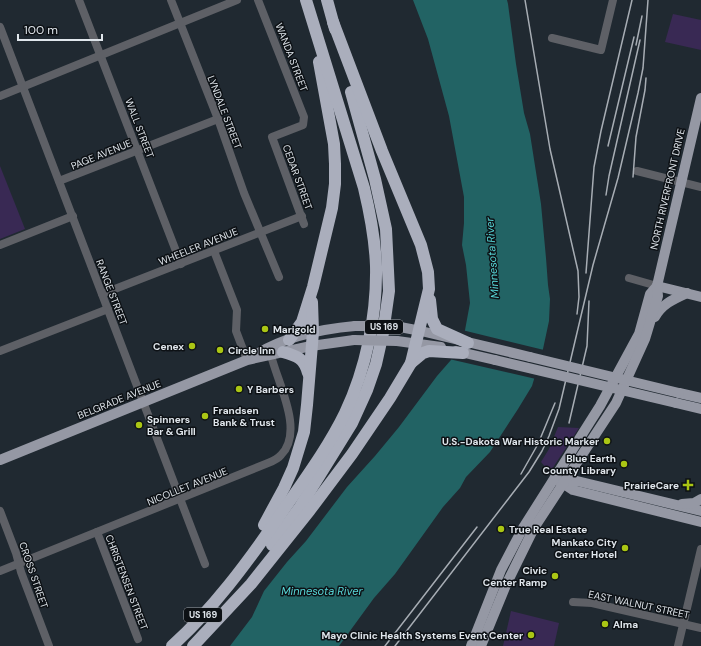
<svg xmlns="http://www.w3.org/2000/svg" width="701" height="646" viewBox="0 0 701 646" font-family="'DM Sans',sans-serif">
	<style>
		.green { fill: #392954 }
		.water { fill: #226364 }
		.pier { fill: #202931 }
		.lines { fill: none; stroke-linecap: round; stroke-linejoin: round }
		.minor { stroke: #5e6066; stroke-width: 8 }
		.major { stroke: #9598a4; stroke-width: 10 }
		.highway { stroke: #aaaebc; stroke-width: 12 }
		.rail { stroke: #a7adb4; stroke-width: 1.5 }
		.major-bridge { stroke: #9598a4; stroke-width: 10 }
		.poi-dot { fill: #abc614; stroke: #0d1115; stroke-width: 1.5 }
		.labels { text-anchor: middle; stroke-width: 3; stroke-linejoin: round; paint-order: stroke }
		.shield { fill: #0d1115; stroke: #a1a6ac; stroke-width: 1 }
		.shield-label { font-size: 9px; font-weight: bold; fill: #e0e6ec }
		.street-label { font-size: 10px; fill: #e0e6ec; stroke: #0d1115 }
		.poi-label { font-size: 10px; font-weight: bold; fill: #e0e6ec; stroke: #0d1115; text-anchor: start }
		.water-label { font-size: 11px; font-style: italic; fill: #57d6d7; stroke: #0d1115 }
	</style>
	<rect width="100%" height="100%" fill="#202931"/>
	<g class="green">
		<polygon points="673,14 701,20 701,50 665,42"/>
		<polygon points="0,166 25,229 0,239"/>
		<polygon points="558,427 579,428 552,469 548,470 541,462 549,449"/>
		<polygon points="511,611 559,623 554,646 503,646"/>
	</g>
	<polygon class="water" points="413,0 507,0 508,4 516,64 524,113 530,134 541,204 546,258 548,285 550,299 549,321 543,349 532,386 518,409 490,452 466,477 460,488 443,507 395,574 374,598 339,646 230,646 252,617 264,591 287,562 306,541 347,487 375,456 399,427 437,376 451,360 463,341 470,303 466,265 462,245 464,223 464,197 449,116 428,39"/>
	<polygon class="pier" points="462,330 544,350 536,379 449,359 461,340"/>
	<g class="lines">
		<g class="minor">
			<polyline points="79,0 181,264"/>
			<polyline points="171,0 218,119 244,193 279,277"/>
			<polyline points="258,0 304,117 303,125 272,137 304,224"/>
			<polyline points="0,27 205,564"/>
			<polyline points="552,38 601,50 613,0"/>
			<polyline points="0,96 237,0"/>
			<polyline points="637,171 701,187"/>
			<polyline points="59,181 218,119"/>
			<polyline points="0,245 73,216"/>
			<polyline points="214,251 237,310 236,331 247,360"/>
			<polyline points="629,278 657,286"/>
			<polyline points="102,294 302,216"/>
			<polyline points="0,351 108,309"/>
			<polyline points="0,511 16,553 21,572 49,646"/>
			<polyline points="97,532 138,639"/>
			<path d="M0 571 268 463C273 461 278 459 281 455 305 431 277 382 271 355"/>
			<polyline points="573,602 592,603 701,628"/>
			<polyline points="678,646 701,549"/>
		</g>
		<g class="major">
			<polyline points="657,286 701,297"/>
			<path d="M655 317C662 304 674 299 687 293"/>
			<polyline points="400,327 421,331 530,357"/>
			<polyline points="397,341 441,347"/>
			<polyline points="456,351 495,360"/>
			<path d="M255 355C284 337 321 329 355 326"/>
			<polyline points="679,393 701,398"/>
			<polyline points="676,403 701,409"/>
			<polyline points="0,460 247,360 311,346 354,340"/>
			<polyline points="558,480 573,490 701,522"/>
			<polyline points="564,482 577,481 701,511"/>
			<polyline points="682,504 694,503 701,499"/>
			<polyline points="471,646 501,570 523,528 600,406 639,334 650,294 657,286"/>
			<polyline points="481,646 506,585 534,528 616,403 645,339 658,296 657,286 701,98"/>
		</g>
		<g class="highway">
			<polyline points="327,0 335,29"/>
			<polyline points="430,300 432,319 437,329 468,343"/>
			<polyline points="289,340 302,322 313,287 332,208 335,184 335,164 334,144 319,62"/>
			<path d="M283 352C297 356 304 358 308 373"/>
			<polyline points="411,363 423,353 429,351 463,353"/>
			<polyline points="264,525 284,488 293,468 304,432 307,405 313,332 312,302"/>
			<polyline points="272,545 300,507 352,423 367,390 376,364 383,333 389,291 386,229 375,179 351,92"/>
			<path d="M172 646C213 609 247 563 278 518 301 484 327 450 345 413 366 369 377 315 376 266 375 239 370 213 364 188L306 0"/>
			<polyline points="193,646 251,584 310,510 352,454 390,398 411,363 429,289 428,272 421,245 382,151 333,22"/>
		</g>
		<g class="rail">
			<polyline points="525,0 550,149 578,271 579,297 577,314"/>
			<polyline points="636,45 642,16"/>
			<polyline points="608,146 634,37"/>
			<polyline points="633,177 636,137 645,90 646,78"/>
			<polyline points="606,195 609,176 640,40"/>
			<polyline points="586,273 594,167 601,131 632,0"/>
			<polyline points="569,423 587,346 589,301"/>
			<polyline points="521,474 538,444 555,403"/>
			<polyline points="385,646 477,527"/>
			<polyline points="395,646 529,472 542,451 549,436 559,409 593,265 618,178 638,93 643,68 648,0"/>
		</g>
		<g class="major-bridge">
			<polyline points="355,326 379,326 400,327"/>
			<polyline points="354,340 397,341"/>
			<polyline points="530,357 679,393"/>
			<polyline points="495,360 676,403"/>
		</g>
	</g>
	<g class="poi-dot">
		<circle cx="265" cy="329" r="4"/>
		<circle cx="192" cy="346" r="4"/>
		<circle cx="220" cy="350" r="4"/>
		<circle cx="239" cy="389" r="4"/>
		<circle cx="205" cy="416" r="4"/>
		<circle cx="139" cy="425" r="4"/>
		<circle cx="607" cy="441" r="4"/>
		<circle cx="624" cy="464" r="4"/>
		<path d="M686 479h4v4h4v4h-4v4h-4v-4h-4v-4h4z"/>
		<circle cx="501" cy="529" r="4"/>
		<circle cx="625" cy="548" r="4"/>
		<circle cx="555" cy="576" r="4"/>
		<circle cx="605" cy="624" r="4"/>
		<circle cx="531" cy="635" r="4"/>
	</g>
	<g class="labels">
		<g class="shield">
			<rect x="365" y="320" width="38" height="14" rx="3"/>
			<rect x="184" y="608" width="38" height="14" rx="3"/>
		</g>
		<g class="shield-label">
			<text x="384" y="330">US 169</text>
			<text x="203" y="618">US 169</text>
		</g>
		<g class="street-label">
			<text transform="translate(292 57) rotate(69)" y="4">WANDA STREET</text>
			<text transform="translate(225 112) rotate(69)" y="4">LYNDALE STREET</text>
			<text transform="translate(140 128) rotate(69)" y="4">WALL STREET</text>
			<text transform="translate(101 154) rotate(-22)" y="4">PAGE AVENUE</text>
			<text transform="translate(298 177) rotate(70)" y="4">CEDAR STREET</text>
			<text transform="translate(667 189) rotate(-77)" y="4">NORTH RIVERFRONT DRIVE</text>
			<text transform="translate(198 246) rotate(-22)" y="4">WHEELER AVENUE</text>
			<text transform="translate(112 292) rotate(69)" y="4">RANGE STREET</text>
			<text transform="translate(119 399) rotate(-22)" y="4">BELGRADE AVENUE</text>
			<text transform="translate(187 486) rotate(-22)" y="4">NICOLLET AVENUE</text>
			<text transform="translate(34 575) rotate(71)" y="4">CROSS STREET</text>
			<text transform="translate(127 582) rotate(69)" y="4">CHRISTENSEN STREET</text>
			<text transform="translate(639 604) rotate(12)" y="4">EAST WALNUT STREET</text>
		</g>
		<g class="poi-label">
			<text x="273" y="333">Marigold</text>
			<text x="184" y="350" text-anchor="end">Cenex</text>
			<text x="228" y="354">Circle Inn</text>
			<text x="247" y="393">Y Barbers</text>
			<text x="213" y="414">Frandsen<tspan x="213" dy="12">Bank &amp; Trust</tspan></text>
			<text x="147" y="423">Spinners<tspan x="147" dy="12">Bar &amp; Grill</tspan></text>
			<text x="599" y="445" text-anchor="end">U.S.-Dakota War Historic Marker</text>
			<text x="616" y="462" text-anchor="end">Blue Earth<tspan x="616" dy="12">County Library</tspan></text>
			<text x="679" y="489" text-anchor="end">PrairieCare</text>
			<text x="509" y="533">True Real Estate</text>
			<text x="617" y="546" text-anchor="end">Mankato City<tspan x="617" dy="12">Center Hotel</tspan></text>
			<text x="547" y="574" text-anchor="end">Civic<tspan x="547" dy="12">Center Ramp</tspan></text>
			<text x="613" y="628">Alma</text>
			<text x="523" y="639" text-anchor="end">Mayo Clinic Health Systems Event Center</text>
		</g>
		<g class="water-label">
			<text transform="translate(492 258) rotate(-94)" y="4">Minnesota River</text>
			<text x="322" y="595">Minnesota River</text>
		</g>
	</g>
	<path d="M18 34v6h84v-6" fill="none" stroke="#e0e6ec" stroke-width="2"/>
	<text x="24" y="34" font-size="12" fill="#e0e6ec" stroke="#0d1115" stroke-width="3" paint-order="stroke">100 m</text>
</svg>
